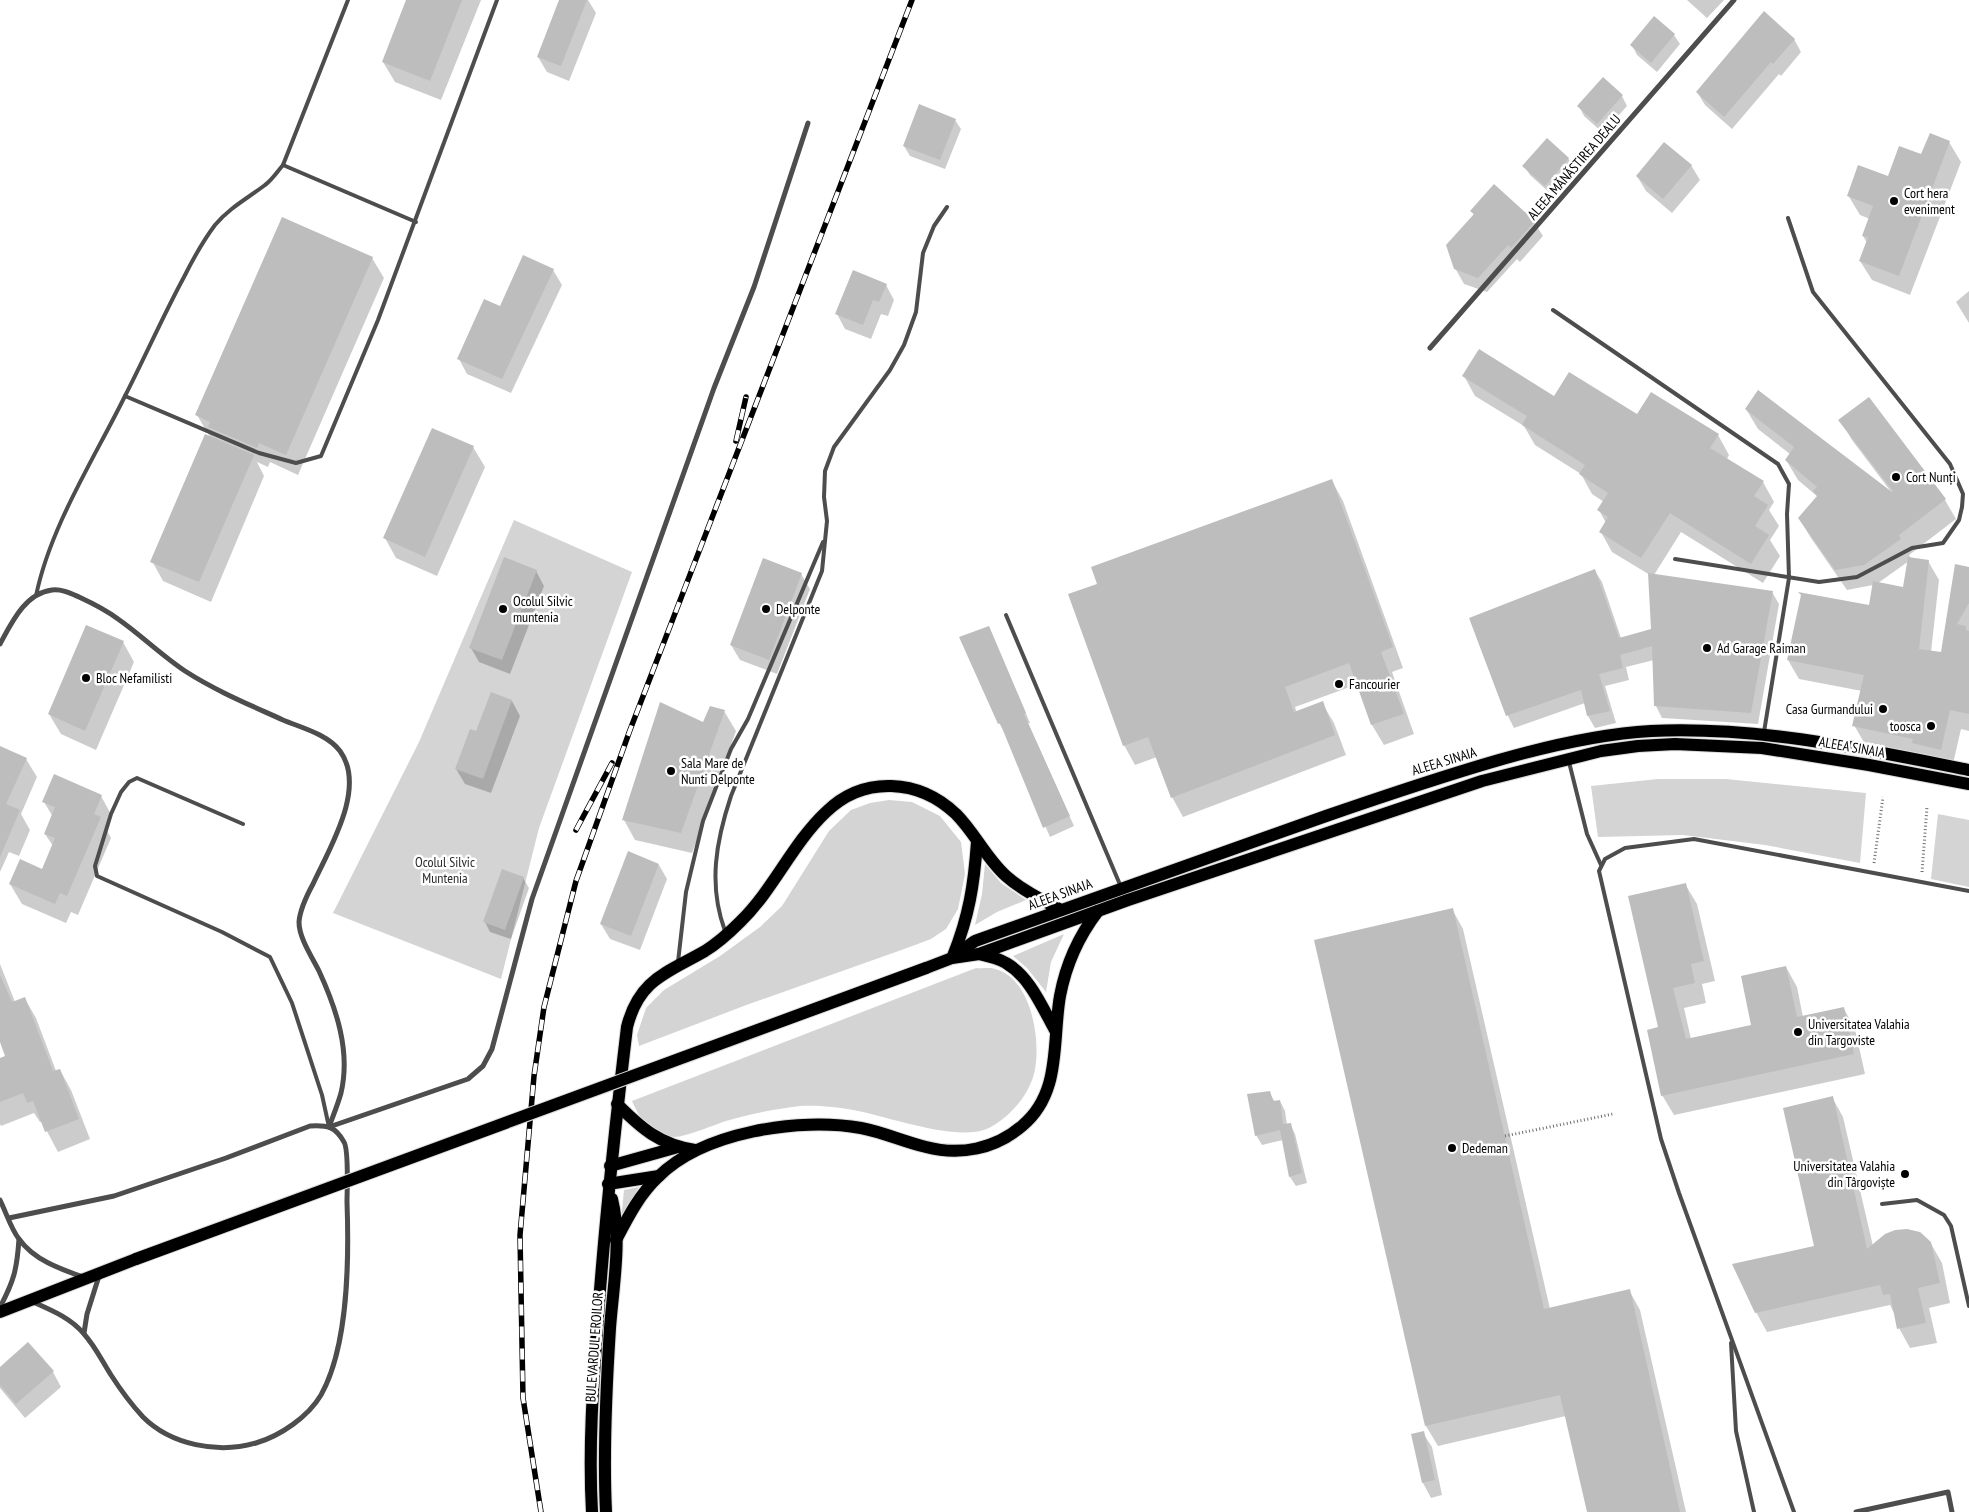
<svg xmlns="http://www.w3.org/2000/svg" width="1969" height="1512" viewBox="0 0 1969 1512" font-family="'PT Sans Narrow',sans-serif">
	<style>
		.green { fill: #d4d4d4 }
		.shadow { fill: #0003; fill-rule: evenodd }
		.building { fill: #bdbdbd }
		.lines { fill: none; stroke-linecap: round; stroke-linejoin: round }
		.primary-casing { stroke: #dbdbdb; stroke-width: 14 }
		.path { stroke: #6f6f6f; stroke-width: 3; stroke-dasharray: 1 2.5; stroke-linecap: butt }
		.service { stroke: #4d4d4d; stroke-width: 4 }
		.minor { stroke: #4d4d4d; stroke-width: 5 }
		.primary { stroke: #000; stroke-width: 12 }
		.rail-casing { stroke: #000; stroke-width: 5.5 }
		.rail { stroke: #fff; stroke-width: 4; stroke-dasharray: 11; stroke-linecap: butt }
		.primary-bridge-casing { stroke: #dbdbdb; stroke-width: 14; stroke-linecap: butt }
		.primary-bridge { stroke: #000; stroke-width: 12 }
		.poi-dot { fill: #000; stroke: #fff; stroke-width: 2 }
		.labels { text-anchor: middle; stroke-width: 5; stroke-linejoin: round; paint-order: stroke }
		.street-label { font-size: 14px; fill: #000; stroke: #fff }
		.poi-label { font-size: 14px; fill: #000; stroke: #fff; text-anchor: start }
		.park-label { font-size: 14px; fill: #2b2b2b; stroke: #fff }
	</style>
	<rect width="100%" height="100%" fill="#fff"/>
	<g class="green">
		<polygon points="514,520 632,572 539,828 501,979 333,913 419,742"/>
		<polygon points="1658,779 1726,779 1866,793 1860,863 1765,845 1683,835 1598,837 1591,786"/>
		<polygon points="889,800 912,802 940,816 961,842 965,874 958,909 946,929 931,939 907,948 749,1004 639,1046 637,1035 646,1008 664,990 720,956 760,927 782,906 829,831 851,810 870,803"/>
		<polygon points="1938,814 1969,820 1969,887 1931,879"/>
		<polygon points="985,864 1001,883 1026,900 997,912 975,925 982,894"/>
		<polygon points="1064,934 1051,962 1046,992 1027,968 1013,956"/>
		<path d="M976 968C982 969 990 967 995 969 1032 978 1042 1043 1034 1074 1028 1096 1010 1117 989 1128 958 1143 887 1116 853 1110 837 1107 816 1105 800 1106 775 1109 749 1114 726 1121 714 1125 685 1137 675 1137 672 1137 667 1135 664 1134 646 1129 639 1117 632 1101Z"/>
		<polygon points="639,1187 621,1221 624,1190"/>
	</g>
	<g class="shadow">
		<polygon points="408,0 481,0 441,100 395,82 383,62"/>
		<polygon points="560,0 588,0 596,13 569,81 547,72 538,57"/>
		<polygon points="1687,0 1724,0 1707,18"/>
		<polygon points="1674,35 1680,44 1657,72 1637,55 1632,45"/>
		<polygon points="1794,39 1801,52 1781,76 1779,74 1732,129 1705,105 1697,92"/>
		<polygon points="1622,96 1627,106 1603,133 1584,116 1579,106"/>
		<polygon points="955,120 961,129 945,169 910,156 904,146"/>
		<polygon points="1949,142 1961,162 1910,295 1872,280 1860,261 1867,243 1863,236 1870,219 1860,215 1848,195 1888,178 1922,156"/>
		<polygon points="1568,158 1574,168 1551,194 1530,175 1524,166"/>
		<polygon points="1691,165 1700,180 1672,213 1646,191 1637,176"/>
		<polygon points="1472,211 1534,222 1543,236 1520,262 1517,259 1487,292 1464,284 1455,268 1474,216"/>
		<polygon points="372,258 384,278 298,475 270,462 268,467 257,462 264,476 211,602 163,581 152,561 210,437 197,415"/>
		<polygon points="553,270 562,285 511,393 467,374 459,359"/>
		<polygon points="886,285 894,300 888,316 881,314 871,339 845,329 837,314"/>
		<polygon points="1969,291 1969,323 1956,302"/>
		<polygon points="1464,376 1718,435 1729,455 1727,459 1763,482 1774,502 1769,510 1779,526 1770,540 1780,556 1763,583 1681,532 1654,575 1772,592 1779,604 1758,724 1662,718 1656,706 1654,660 1626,667 1629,680 1605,686 1616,723 1595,728 1588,716 1585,703 1514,728 1508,716 1471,618 1595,571 1602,582 1621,638 1652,630 1650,575 1612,552 1601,532 1606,523 1599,510 1604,502 1592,494 1581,474 1535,445 1524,426 1475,396"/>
		<path d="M1746 409 1892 493 1852 440 1840 420 1945 500 1956 519 1909 555 1911 559 1928 561 1939 580 1931 652 1942 653 1969 571V731L1961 729 1952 768 1865 744 1854 725 1862 691 1799 679 1788 660 1870 606 1873 585 1847 590 1811 538 1799 518 1818 497 1798 480 1786 460 1790 454 1758 429ZM1909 561 1904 589 1878 583Z"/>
		<polygon points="473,447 485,467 437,576 396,558 385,538"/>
		<polygon points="1332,481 1343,501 1403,668 1392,672 1414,734 1384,745 1372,725 1358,684 1295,707 1297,713 1322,703 1334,723 1346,755 1183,817 1172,797 1157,757 1135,765 1124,745 1098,584"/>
		<polygon points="536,571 544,586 510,674 479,662 471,648"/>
		<polygon points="801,574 810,589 777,674 740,660 731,645"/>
		<polygon points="989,627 1030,723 1028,723 1074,826 1050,837 1005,733 999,723"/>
		<polygon points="123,642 134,662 96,750 61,734 49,714"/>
		<polygon points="512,701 520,716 491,793 465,784 456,769 477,733"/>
		<polygon points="724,711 736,731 692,853 635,840 624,820 704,723"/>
		<polygon points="0,748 26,759 37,777 21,814 30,830 19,856 9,852 0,872"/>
		<polygon points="101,796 112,816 106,829 111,838 78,915 71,912 66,923 22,904 10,884 42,870 53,846 45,834 53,817 44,802"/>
		<polygon points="659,865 667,879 640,950 610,939 601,924"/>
		<polygon points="523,878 529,888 511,939 490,932 485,922"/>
		<polygon points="1685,884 1697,904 1715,981 1702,984 1706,1003 1684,1008 1691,1039 1753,1026 1786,967 1797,987 1803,1017 1844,1009 1855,1029 1865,1074 1674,1115 1662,1095 1660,1028"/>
		<polygon points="1452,909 1463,929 1550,1309 1629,1290 1640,1310 1686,1512 1589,1512 1566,1416 1438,1446 1426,1426 1316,941"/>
		<polygon points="0,964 15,1002 25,999 36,1018 56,1071 60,1070 71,1090 90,1139 58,1152 42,1122 40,1122 34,1113 1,1126 0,1124 0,1059 7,1056 0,1039"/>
		<polygon points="1269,1092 1275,1102 1280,1101 1285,1111 1287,1125 1290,1124 1295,1134 1307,1183 1296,1186 1290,1177 1283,1140 1262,1145 1256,1135"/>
		<polygon points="1832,1097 1843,1117 1873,1246 1930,1242 1942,1263 1950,1303 1929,1308 1937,1343 1910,1348 1899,1328 1895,1315 1890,1305 1767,1332 1756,1312 1815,1247"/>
		<polygon points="0,1368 53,1372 61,1387 25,1418 0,1388"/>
		<polygon points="1423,1433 1432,1447 1442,1495 1431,1498 1423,1483"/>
	</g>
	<g class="building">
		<polygon points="406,0 462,0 430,81 382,62"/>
		<polygon points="559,0 587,0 561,66 537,57"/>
		<polygon points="1764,11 1795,39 1773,64 1771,62 1724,117 1696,92"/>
		<polygon points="1654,16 1675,34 1651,63 1630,45"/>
		<polygon points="1603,77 1623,95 1597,124 1577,106"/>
		<polygon points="919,104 956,119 940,160 903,146"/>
		<polygon points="1930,133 1950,141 1899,276 1859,261 1868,237 1862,236 1873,206 1847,196 1858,165 1888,176 1899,146 1921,154"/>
		<polygon points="1547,138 1569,158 1545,186 1522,166"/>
		<polygon points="1664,142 1692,165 1663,199 1636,176"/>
		<polygon points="1494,184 1535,221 1511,248 1508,245 1478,278 1454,269 1446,245 1474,214 1470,211"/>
		<polygon points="282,217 373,257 286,455 259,443 257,448 208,427 210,422 195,415"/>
		<polygon points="523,255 554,269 502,379 457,359 484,299 500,306"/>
		<polygon points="853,270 887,284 879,302 873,300 863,325 835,314"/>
		<polygon points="1479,349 1554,396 1569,372 1637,414 1651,392 1719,434 1710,448 1764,481 1754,496 1768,505 1755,526 1769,535 1751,564 1670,513 1641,558 1599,532 1608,517 1597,510 1608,493 1579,474 1585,465 1522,425 1527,416 1462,376"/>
		<polygon points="1758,390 1892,492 1893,491 1838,420 1869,397 1946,499 1899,535 1901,539 1864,565 1835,570 1798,518 1817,496 1813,491 1817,487 1785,460 1794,447 1745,409"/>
		<polygon points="432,428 474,446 425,557 383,538"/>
		<polygon points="205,434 254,455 199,582 150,562"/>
		<polygon points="1332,479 1393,647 1381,652 1404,714 1371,725 1349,663 1285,687 1294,712 1323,701 1335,735 1171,798 1148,737 1123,746 1068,594 1097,584 1091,567"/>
		<polygon points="504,557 537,570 502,660 469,648"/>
		<polygon points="1908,557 1929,560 1919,649 1941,652 1955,564 1969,567 1969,603 1957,624 1966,626 1966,630 1969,631 1969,714 1950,710 1941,750 1912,743 1913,739 1852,726 1864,675 1787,660 1801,595 1798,592 1869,605 1873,581 1903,587"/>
		<polygon points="763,558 802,573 769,660 730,645"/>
		<polygon points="1595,569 1619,638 1651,629 1648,573 1773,591 1751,713 1654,706 1652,646 1620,655 1623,668 1599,674 1610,711 1587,716 1581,690 1506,716 1469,618"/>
		<polygon points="86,625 124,641 85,731 48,714"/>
		<polygon points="989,626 1026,713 1024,714 1070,816 1043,828 1000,723 998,724 959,637"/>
		<polygon points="491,692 512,700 483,779 455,769 470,729 476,731"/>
		<polygon points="660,702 703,722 710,706 725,710 681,833 622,820"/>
		<polygon points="0,746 27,758 6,804 20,810 0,857"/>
		<polygon points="54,774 102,795 94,814 101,817 67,896 60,893 55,904 9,884 20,859 42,869 55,838 44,834 55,807 42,802"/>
		<polygon points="628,851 659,864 631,936 600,924"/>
		<polygon points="502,869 524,877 505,930 483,922"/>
		<polygon points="1686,883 1704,961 1691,964 1695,983 1673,988 1686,1039 1751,1025 1741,976 1786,966 1797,1017 1844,1007 1854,1054 1661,1096 1647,1030 1658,1027 1628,896"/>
		<polygon points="1453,908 1544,1309 1630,1289 1680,1512 1587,1512 1560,1395 1425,1426 1314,940"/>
		<polygon points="0,975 12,1002 25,997 53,1071 60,1069 79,1119 45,1132 33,1101 27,1103 23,1093 0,1102 0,1058 5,1056 0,1042"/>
		<polygon points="1270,1091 1273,1101 1280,1100 1283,1124 1291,1123 1302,1173 1289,1177 1280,1130 1255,1136 1247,1094"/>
		<polygon points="1833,1096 1867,1249 1885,1234 1895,1230 1907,1229 1920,1232 1931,1242 1940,1283 1918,1288 1926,1323 1897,1329 1890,1294 1883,1295 1880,1285 1755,1313 1732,1264 1814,1246 1783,1108"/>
		<polygon points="28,1342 54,1371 16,1404 0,1385 0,1367"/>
		<polygon points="1424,1431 1435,1480 1422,1483 1411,1434"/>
	</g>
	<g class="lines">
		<defs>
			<g id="primary">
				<path d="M979 954C988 956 998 958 1006 963 1030 977 1042 1007 1055 1030"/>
				<path d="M953 956C969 916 974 885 977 842"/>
				<path d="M954 956 975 941C1092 899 1209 857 1326 816 1384 796 1440 777 1499 760 1548 746 1599 734 1651 731 1759 726 1864 749 1969 770"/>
				<polyline points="926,968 952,958 979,954 1128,900 1482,781 1601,751 1638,746 1675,744 1762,748 1869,765 1969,784"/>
				<path d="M617 1104C641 1128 660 1145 695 1150"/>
				<polyline points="610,1166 678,1147"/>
				<polyline points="608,1184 659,1176"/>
				<path d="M616 1240C628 1217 639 1195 658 1177 703 1132 799 1117 861 1128 883 1132 904 1142 926 1147 960 1156 995 1149 1022 1126 1062 1093 1052 1041 1060 996 1066 964 1078 937 1098 911"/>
				<polyline points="0,1312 136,1259"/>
				<path d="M592 1512C588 1442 594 1373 599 1303 606 1211 616 1119 627 1027 639 979 667 973 705 951 718 943 729 933 740 922 774 889 792 844 826 812 864 775 919 779 956 814 975 833 986 858 1006 876 1022 890 1042 900 1061 910"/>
				<path d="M606 1512C603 1450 606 1390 610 1328 613 1287 622 1240 612 1199"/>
			</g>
		</defs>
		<use href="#primary" class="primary-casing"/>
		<g class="path">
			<polyline points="1874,863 1883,797"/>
			<polyline points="1922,872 1927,807"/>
			<polyline points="1505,1136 1613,1114"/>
		</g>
		<g class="service">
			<polyline points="283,165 416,222"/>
			<polyline points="1553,310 1778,464 1789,484 1787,514 1789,578 1764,732"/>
			<polyline points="125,396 259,453 296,463 321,456 378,320 497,0"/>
			<polyline points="1675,559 1819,582 1857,577 1912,548 1943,543 1959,520 1962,507 1963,494 1950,464 1813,292 1788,218"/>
			<path d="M36 596C50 527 94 459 125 396 145 357 163 316 184 277 193 259 203 241 215 225 229 208 248 198 265 185 272 180 277 172 283 165L348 0"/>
			<polyline points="1006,615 1121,887"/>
			<polyline points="1569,762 1587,834 1601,865"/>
			<polyline points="243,824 137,778 129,782 121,792 111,814 95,866 97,876 222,932 270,957 292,1003 322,1095 329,1127"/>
			<path d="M725 931C708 885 716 841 731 796L822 571 827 521 824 497 825 471 834 447 890 370 904 345 916 312 923 253 934 226 947 207"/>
			<polyline points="678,962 686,892 703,821 731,749 748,719 823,542"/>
			<polyline points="1882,1204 1917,1200 1944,1215 1951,1226 1969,1306"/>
			<polyline points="1731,1343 1736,1431 1754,1512"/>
			<polyline points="1794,1512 1679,1193 1661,1139 1599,871 1605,859 1625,848 1694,839 1969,891"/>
		</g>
		<g class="minor">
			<polyline points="1430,348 1734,0"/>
			<path d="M0 644C11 624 25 593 52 590 62 589 70 593 79 597 92 603 106 610 118 619 141 635 161 655 185 671 216 691 250 705 283 720 302 728 327 734 340 751 367 788 329 849 313 884 307 895 300 909 299 922 299 938 312 957 319 971 336 1008 351 1051 341 1093 338 1104 333 1116 329 1127"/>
			<polyline points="329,1127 468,1079 483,1066 492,1049 532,899 714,388 754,287 808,123"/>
			<path d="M0 1200C6 1212 11 1229 19 1239 34 1260 60 1269 83 1277"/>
			<path d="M9 1218 114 1196 226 1158 310 1126C327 1125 335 1126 344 1142 349 1150 347 1190 347 1202 349 1258 349 1345 321 1395 308 1417 280 1436 256 1443 218 1454 171 1445 143 1417 131 1404 120 1389 111 1375 102 1361 95 1346 84 1334 71 1318 51 1310 33 1302"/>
			<path d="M0 1307C14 1281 17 1269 19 1239"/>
			<polyline points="84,1333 87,1314 99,1276"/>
			<polyline points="1856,1512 1948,1492 1952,1512"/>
		</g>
		<use href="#primary" class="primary"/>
		<defs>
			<g id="rail">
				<polyline points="736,441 746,397"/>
				<polyline points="576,830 612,763"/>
				<polyline points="541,1512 523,1398 520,1235 534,1076 544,1007 576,881 630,730 912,0"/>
			</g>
		</defs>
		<use href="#rail" class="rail-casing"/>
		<use href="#rail" class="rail"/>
		<defs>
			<polyline id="primary-bridge" points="136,1259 926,968"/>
		</defs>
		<use href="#primary-bridge" class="primary-bridge-casing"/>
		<use href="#primary-bridge" class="primary-bridge"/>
	</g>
	<g class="poi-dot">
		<circle cx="1894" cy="201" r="5"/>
		<circle cx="1896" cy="477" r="5"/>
		<circle cx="503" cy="609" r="5"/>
		<circle cx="766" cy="609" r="5"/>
		<circle cx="1707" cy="648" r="5"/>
		<circle cx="86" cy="678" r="5"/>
		<circle cx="1339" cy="684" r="5"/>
		<circle cx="1883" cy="709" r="5"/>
		<circle cx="1931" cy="726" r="5"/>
		<circle cx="671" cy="771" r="5"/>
		<circle cx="1798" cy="1032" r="5"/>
		<circle cx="1452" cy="1148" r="5"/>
		<circle cx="1905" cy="1174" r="5"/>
	</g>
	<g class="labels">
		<g class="street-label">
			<text transform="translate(1574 167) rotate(-49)" y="5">ALEEA MĂNĂSTIREA DEALU</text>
			<text transform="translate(1852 747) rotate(10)" y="5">ALEEA SINAIA</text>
			<text transform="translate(1444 761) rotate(-17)" y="5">ALEEA SINAIA</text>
			<text transform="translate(1060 894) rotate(-20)" y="5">ALEEA SINAIA</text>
			<text transform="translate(594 1347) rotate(-86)" y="5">BULEVARDUL EROILOR</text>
		</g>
		<g class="poi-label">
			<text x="1904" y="198">Cort hera<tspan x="1904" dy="16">eveniment</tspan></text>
			<text x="1906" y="482">Cort Nunți</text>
			<text x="513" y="606">Ocolul Silvic<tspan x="513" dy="16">muntenia</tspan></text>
			<text x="776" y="614">Delponte</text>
			<text x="1717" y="653">Ad Garage Raiman</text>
			<text x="96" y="683">Bloc Nefamilisti</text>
			<text x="1349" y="689">Fancourier</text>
			<text x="1873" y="714" text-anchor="end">Casa Gurmandului</text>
			<text x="1921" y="731" text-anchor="end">toosca</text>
			<text x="681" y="768">Sala Mare de<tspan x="681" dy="16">Nunti Delponte</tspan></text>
			<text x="1808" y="1029">Universitatea Valahia<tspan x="1808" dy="16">din Targoviste</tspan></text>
			<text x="1462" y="1153">Dedeman</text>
			<text x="1895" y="1171" text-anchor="end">Universitatea Valahia<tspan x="1895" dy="16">din Târgoviște</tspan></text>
		</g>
		<g class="park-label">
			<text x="445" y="867">Ocolul Silvic<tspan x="445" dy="16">Muntenia</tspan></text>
		</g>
	</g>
</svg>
